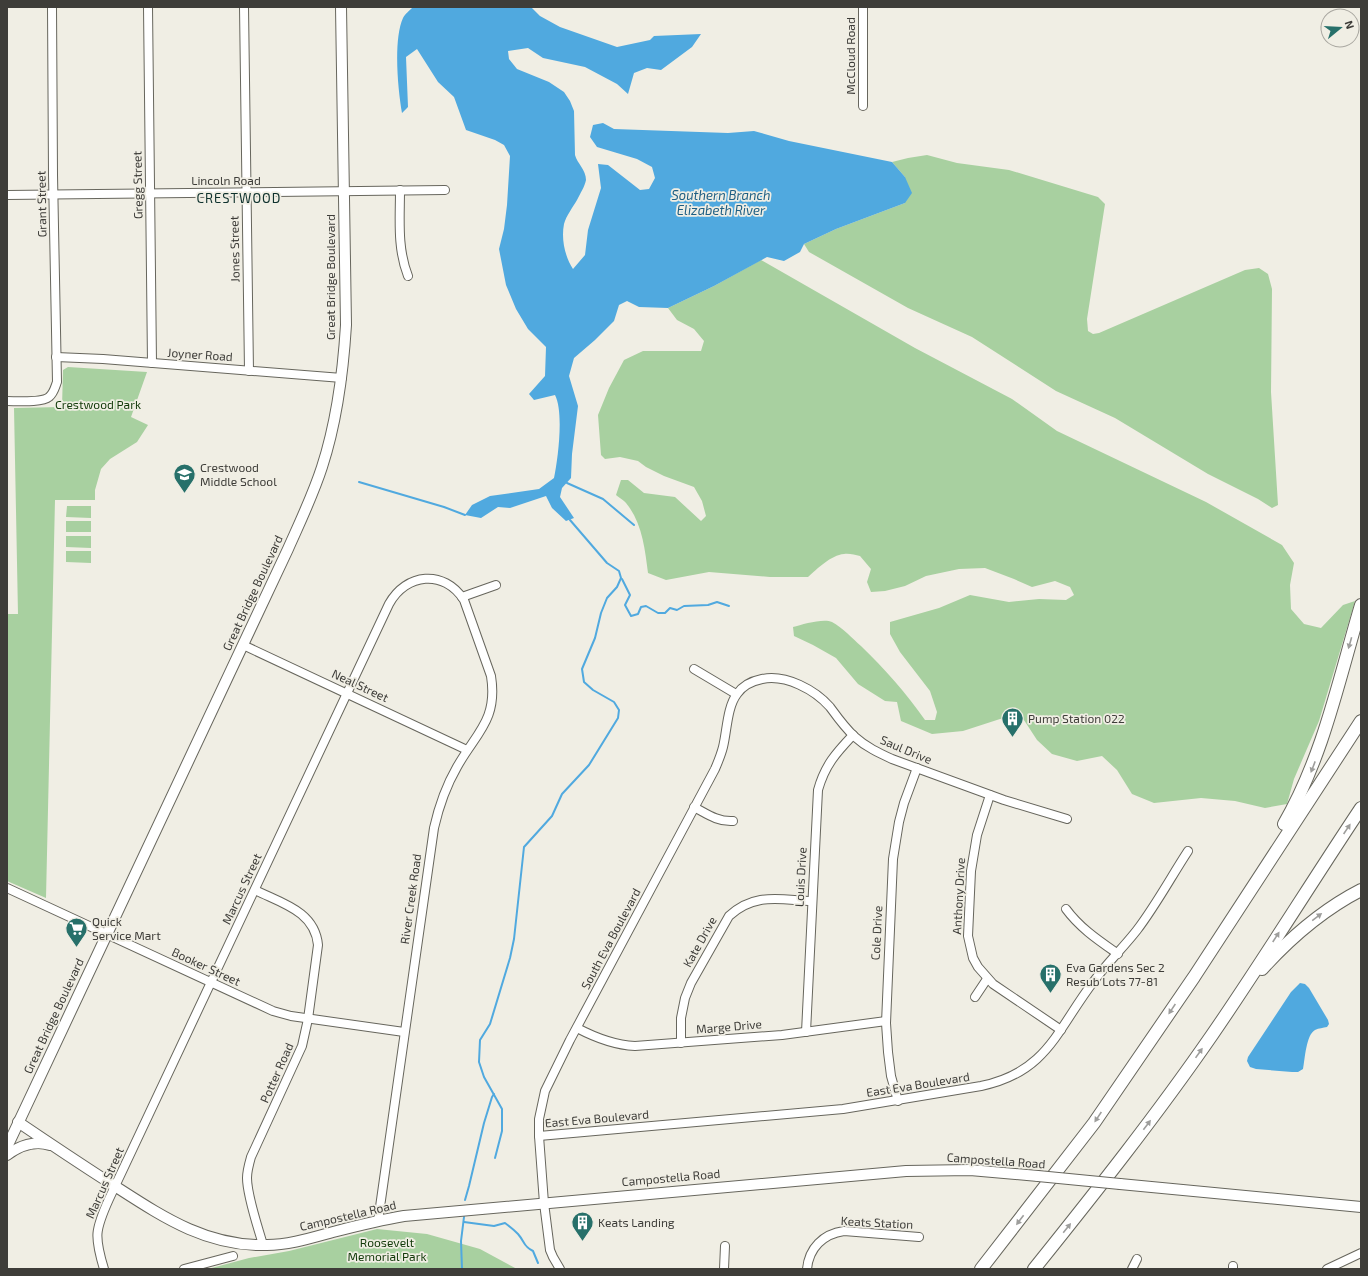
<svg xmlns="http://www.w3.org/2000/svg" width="1368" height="1276" viewBox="0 0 1368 1276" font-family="'Exo 2',sans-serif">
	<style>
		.green { fill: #a8d0a0 }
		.water { fill: #50a9df }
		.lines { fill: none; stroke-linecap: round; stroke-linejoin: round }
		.stream { stroke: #50a9df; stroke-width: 2 }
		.minor-casing { stroke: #67665d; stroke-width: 10 }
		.major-casing { stroke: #67665d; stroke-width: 12 }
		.highway-casing { stroke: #67665d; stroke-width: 14 }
		.minor { stroke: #fff; stroke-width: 8 }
		.major { stroke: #fff; stroke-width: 10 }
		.highway { stroke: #fff; stroke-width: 12 }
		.major-bridge-casing { stroke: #67665d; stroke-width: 12; stroke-linecap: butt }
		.major-bridge { stroke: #fff; stroke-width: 10 }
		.oneway { fill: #9e9e9c }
		.labels { text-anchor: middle; stroke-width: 3.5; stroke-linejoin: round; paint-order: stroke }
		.street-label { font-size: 12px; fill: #3e3d39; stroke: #f0eee4 }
		.park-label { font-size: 12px; fill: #123a0a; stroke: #f0eee4 }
		.poi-label { font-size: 12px; fill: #3e3d39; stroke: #f0eee4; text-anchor: start }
		.water-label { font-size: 13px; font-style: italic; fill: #1d5e83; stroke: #f0eee4 }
		.neighbourhood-label { font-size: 13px; letter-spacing: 1px; fill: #0f322e; stroke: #f0eee4 }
	</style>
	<rect width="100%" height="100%" fill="#f0eee4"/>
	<g class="green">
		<polygon points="927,155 957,163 1009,170 1098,197 1105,204 1087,319 1088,331 1093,334 1099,333 1245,270 1259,268 1268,274 1272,289 1271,392 1278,505 1272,508 1258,499 1208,474 1115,418 1056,391 972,337 908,308 809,252 804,244 836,229 905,203 905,177 892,162 908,158"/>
		<path d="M761 260 915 348 1012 399 1057 431 1206 502 1282 545 1294 563 1290 585 1291 609 1304 624 1321 628 1343 605 1355 601 1319 721 1294 779 1287 804 1265 808 1235 801 1201 798 1154 803 1132 794 1117 770 1102 756 1077 761 1052 754 1037 740 1022 717 1000 719 963 731 932 734 901 721 897 702 885 701 858 684 836 658 813 645 794 636 793 627C803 624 824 618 832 622 842 627 853 639 861 646 885 669 906 693 925 720H935L937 712 930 691 900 652 890 634V622L939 608 970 595 1009 602 1039 599 1066 600 1074 595 1070 587 1055 581 1032 587 1014 579 985 568 959 569 926 576 905 586 885 591 871 592 867 582 871 569 860 556C855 555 849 553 844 554 831 555 817 569 808 577H770L709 572 666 580 648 573C645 549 642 522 626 503 624 500 619 498 616 495L621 480H628L644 493 675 497 701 521 706 516 702 501 694 487 664 476 646 467 638 461 620 457 605 459 601 455 598 415 609 388 624 360 643 351H701L704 341 694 329 677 320 668 308 714 286Z"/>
		<polygon points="68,367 147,372 131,417 148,425 137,442 110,459 101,469 95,490 95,500 55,500 46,898 7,881 7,614 18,614 14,408 62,407 63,370"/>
		<polygon points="67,506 91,506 91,518 66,517"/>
		<rect x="66" y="521" width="25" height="11"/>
		<polygon points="66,536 91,536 91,548 66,547"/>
		<polygon points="66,551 91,551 91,563 66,562"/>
		<polygon points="377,1229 427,1234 480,1249 517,1269 208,1269 249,1258 289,1251"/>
	</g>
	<g class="water">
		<path d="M413 7H531L540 16 560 27 617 47 650 40 654 36 701 34 692 47 661 70 647 68 634 73 628 94 617 84 585 67 543 58 528 48 508 51 509 59 517 69 549 82 564 92 570 101 574 111 575 155C577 163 586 170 586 180 585 186 580 194 577 200 573 207 566 216 564 224 561 239 565 257 573 269L585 255 588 230 601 188 598 164 608 165 640 190 649 189 655 178 652 167 637 159 597 147 590 137 593 125 603 123 614 129 728 133 754 131 789 141 892 162 905 177 912 193 905 203 836 229 804 244 800 252 784 261 767 257 714 286 668 308 639 307 627 301 619 305 614 321 595 340 574 358 569 376 578 406 572 454 571 478 562 488 560 497 574 518 566 521 552 508 546 496 510 508 498 507 481 518 465 515 472 505 490 496 539 489 554 478C558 459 564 412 555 395L534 400 529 394 545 376 546 347 528 329 516 309 506 285 499 249 504 229 507 205 510 156 504 145 495 140 466 130 454 97 438 82 417 49 406 57 408 107 402 113C398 90 393 40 403 18 405 14 410 10 413 7Z"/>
		<path d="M1300 983 1305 984 1309 988 1328 1020 1329 1024 1327 1027C1323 1028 1319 1028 1315 1030 1306 1035 1305 1059 1303 1069L1298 1072H1292L1256 1069 1250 1067 1247 1061 1248 1057 1291 992Z"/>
	</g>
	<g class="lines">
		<g class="stream">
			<polyline points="359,482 444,507 465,515"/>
			<polyline points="567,483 603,499 634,525"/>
			<polyline points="622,579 630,595 625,605 631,616 638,614 641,607 646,606 658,613 665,613 670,608 677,610 684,606 708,605 717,602 729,606"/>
			<polyline points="495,1158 502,1131 502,1109 484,1077 479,1062 480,1040 490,1024 510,958 514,939 524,847 552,816 562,794 589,765 618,718 619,710 614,702 593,690 584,682 582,669 595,638 601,613 607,598 617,587 621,578 619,571 607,563 570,520"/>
			<polyline points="465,1200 469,1186 484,1123 492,1097 494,1094"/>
			<path d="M464 1222 494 1226 505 1223C509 1226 514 1230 518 1234 525 1242 523 1246 533 1251L538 1263"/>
			<polyline points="462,1269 461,1241 464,1217"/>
		</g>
		<defs>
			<g id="minor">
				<polyline points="148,7 152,363"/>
				<polyline points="244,7 249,371"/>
				<polyline points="863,106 863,7"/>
				<path d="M400 190C400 219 397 248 408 276"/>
				<polyline points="7,195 445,190"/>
				<polyline points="56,357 103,359 342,378"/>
				<path d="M7 401C17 401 42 403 49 397 54 393 55 387 57 382L53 175 52 7"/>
				<polyline points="462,597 496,585"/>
				<polyline points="243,645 467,750"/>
				<polyline points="694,669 736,694"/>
				<polyline points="990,795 977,835 971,871 968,936 973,958 978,967 993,984 1061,1030"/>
				<path d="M694 807C707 814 718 822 733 821"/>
				<polyline points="7,888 273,1011 291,1016 404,1032"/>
				<path d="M255 890C281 903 315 911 318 945L308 1019 302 1046 251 1157C249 1164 247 1171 247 1178 247 1196 258 1227 263 1245"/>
				<path d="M1066 909C1080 928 1098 940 1118 954"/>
				<polyline points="975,997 987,979"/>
				<path d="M577 1028C596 1038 614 1045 635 1046L782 1035 886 1021"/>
				<path d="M806 1032 818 790C825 765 836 753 853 735"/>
				<path d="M681 1043V1018L685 998 691 983 729 916C755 892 780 900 812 901"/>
				<polyline points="898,1101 891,1076 888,1052 886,1023 893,859 899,822 904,803 917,768"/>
				<path d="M539 1136 843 1109 981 1086C1048 1072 1057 1029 1094 981 1107 963 1123 948 1137 930 1156 905 1171 877 1188 851"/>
				<polyline points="1233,1266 1233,1269"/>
				<path d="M104 1269C94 1236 95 1230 109 1199L389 604C406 573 444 569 464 600L491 676C498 720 476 733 457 767 446 786 439 806 434 828L378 1221"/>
				<polyline points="184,1269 233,1256"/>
				<path d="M560 1269 553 1257 550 1250 544 1203 539 1136V1119L545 1091 570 1040 715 769C718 762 721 755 723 747 727 731 727 707 737 694 743 685 752 681 762 679 786 674 815 690 830 707 838 718 845 728 855 737 866 747 879 753 892 759L1004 800 1067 819"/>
				<polyline points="724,1269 725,1246"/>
				<path d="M807 1269C809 1248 823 1234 844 1231L919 1237"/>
				<polyline points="1132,1269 1137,1259"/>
				<polyline points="1327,1269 1361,1253"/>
			</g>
			<g id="major">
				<path d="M18 1122C49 1143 79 1163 110 1183 160 1215 205 1247 267 1245 289 1245 311 1238 333 1232 356 1226 380 1220 404 1216L906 1171 970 1170 1038 1176"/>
				<path d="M7 1147 288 549C300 522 313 495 322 467 337 421 343 374 346 325L341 7"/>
				<path d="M7 1155C19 1146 35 1140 50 1145"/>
				<polyline points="1120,1184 1361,1207"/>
			</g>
			<g id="highway">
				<path d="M1284 824C1323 757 1339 679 1361 605"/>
				<path d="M1262 969C1291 937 1322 910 1361 890"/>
				<polyline points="981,1269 1094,1123 1194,977 1361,721"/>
				<path d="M1034 1269C1095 1193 1156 1116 1212 1035 1263 961 1311 883 1361 808"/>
			</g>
		</defs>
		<use href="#minor" class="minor-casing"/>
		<use href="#major" class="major-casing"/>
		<use href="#highway" class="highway-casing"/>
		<use href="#minor" class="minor"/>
		<use href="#major" class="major"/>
		<use href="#highway" class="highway"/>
		<defs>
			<polyline id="major-bridge" points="1038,1176 1120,1184"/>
		</defs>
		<use href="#major-bridge" class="major-bridge-casing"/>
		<use href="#major-bridge" class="major-bridge"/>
	</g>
	<defs><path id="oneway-solid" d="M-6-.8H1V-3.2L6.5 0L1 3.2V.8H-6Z"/></defs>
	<g class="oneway">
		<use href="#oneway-solid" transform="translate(1350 643) rotate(106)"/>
		<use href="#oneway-solid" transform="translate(1313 767) rotate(111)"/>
		<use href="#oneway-solid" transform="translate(1347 829) rotate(-56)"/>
		<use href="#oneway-solid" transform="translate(1317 917) rotate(-37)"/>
		<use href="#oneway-solid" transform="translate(1276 937) rotate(-57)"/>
		<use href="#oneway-solid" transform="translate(1172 1009) rotate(124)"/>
		<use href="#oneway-solid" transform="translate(1199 1053) rotate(-55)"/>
		<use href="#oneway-solid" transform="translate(1098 1117) rotate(124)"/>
		<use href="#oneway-solid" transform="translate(1147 1125) rotate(-53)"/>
		<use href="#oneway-solid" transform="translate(1020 1220) rotate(127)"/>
		<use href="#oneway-solid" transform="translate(1067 1228) rotate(-51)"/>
	</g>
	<defs>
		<symbol id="school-pin" viewBox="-11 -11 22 30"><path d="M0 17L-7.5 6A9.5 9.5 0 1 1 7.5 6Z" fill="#27706a" stroke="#f0eee4"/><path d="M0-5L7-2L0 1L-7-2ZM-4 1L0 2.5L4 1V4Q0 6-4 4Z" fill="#fff"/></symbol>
		<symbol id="building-pin" viewBox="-11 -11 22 30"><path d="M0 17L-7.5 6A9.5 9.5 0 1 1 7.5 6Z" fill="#27706a" stroke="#f0eee4"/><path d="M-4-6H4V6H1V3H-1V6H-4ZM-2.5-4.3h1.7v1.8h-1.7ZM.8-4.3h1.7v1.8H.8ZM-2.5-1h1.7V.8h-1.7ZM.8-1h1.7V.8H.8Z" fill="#fff"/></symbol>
		<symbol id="supermarket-pin" viewBox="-11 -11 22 30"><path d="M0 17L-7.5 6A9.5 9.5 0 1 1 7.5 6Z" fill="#27706a" stroke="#f0eee4"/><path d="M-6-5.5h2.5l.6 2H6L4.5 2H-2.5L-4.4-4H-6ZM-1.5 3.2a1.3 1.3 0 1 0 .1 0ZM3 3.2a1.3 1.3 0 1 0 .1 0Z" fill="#fff"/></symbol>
	</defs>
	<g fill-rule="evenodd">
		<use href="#school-pin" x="172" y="462" width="25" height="34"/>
		<use href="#building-pin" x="1000" y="706" width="25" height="34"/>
		<use href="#supermarket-pin" x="64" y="916" width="25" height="34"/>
		<use href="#building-pin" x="1038" y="962" width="25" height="34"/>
		<use href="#building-pin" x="570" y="1210" width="25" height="34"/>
	</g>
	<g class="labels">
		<g class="street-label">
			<text transform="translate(851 56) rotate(-90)" y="4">McCloud Road</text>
			<text x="226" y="185">Lincoln Road</text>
			<text transform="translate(138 185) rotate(-91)" y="4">Gregg Street</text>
			<text transform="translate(42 204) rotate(-91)" y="4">Grant Street</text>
			<text transform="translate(235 249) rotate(-91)" y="4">Jones Street</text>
			<text transform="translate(331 277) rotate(-90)" y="4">Great Bridge Boulevard</text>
			<text transform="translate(200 355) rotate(4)" y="4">Joyner Road</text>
			<text transform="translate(253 593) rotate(-65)" y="4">Great Bridge Boulevard</text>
			<text transform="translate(360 686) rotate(25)" y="4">Neal Street</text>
			<text transform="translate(906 750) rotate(23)" y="4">Saul Drive</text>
			<text transform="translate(801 877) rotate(-87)" y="4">Louis Drive</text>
			<text transform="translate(242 889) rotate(-65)" y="4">Marcus Street</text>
			<text transform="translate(959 896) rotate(-87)" y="4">Anthony Drive</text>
			<text transform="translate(411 899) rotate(-82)" y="4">River Creek Road</text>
			<text transform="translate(877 933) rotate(-87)" y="4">Cole Drive</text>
			<text transform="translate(611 939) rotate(-62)" y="4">South Eva Boulevard</text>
			<text transform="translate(700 942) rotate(-61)" y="4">Kate Drive</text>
			<text transform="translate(206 967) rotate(25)" y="4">Booker Street</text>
			<text transform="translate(54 1016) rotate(-65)" y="4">Great Bridge Boulevard</text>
			<text transform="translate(729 1027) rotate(-5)" y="4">Marge Drive</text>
			<text transform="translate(277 1073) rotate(-66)" y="4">Potter Road</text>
			<text transform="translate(918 1085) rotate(-9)" y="4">East Eva Boulevard</text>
			<text transform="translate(597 1119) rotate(-5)" y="4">East Eva Boulevard</text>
			<text transform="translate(996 1161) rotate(4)" y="4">Campostella Road</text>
			<text transform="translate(671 1178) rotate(-5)" y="4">Campostella Road</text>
			<text transform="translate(105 1183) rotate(-66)" y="4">Marcus Street</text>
			<text transform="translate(348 1216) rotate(-13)" y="4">Campostella Road</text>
			<text transform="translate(877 1223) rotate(3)" y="4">Keats Station</text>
		</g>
		<g class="park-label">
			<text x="98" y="409">Crestwood Park</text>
			<text x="387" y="1247">Roosevelt<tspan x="387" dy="14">Memorial Park</tspan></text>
		</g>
		<g class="poi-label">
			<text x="200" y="472">Crestwood<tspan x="200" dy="14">Middle School</tspan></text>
			<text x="1028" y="723">Pump Station 022</text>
			<text x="92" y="926">Quick<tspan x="92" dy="14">Service Mart</tspan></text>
			<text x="1066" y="972">Eva Gardens Sec 2<tspan x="1066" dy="14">Resub Lots 77-81</tspan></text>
			<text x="598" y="1227">Keats Landing</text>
		</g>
		<g class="water-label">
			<text x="721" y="200">Southern Branch<tspan x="721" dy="15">Elizabeth River</tspan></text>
		</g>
		<g class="neighbourhood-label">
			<text x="239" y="203">CRESTWOOD</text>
		</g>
	</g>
	<rect width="1368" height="1276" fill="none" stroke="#3e3d39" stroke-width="16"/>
	<g transform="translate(1340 28) rotate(72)"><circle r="19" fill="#f0eee4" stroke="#a9a7a0"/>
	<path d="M0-3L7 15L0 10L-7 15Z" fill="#27706a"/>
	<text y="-6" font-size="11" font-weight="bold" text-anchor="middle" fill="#3e3d39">N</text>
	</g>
</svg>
